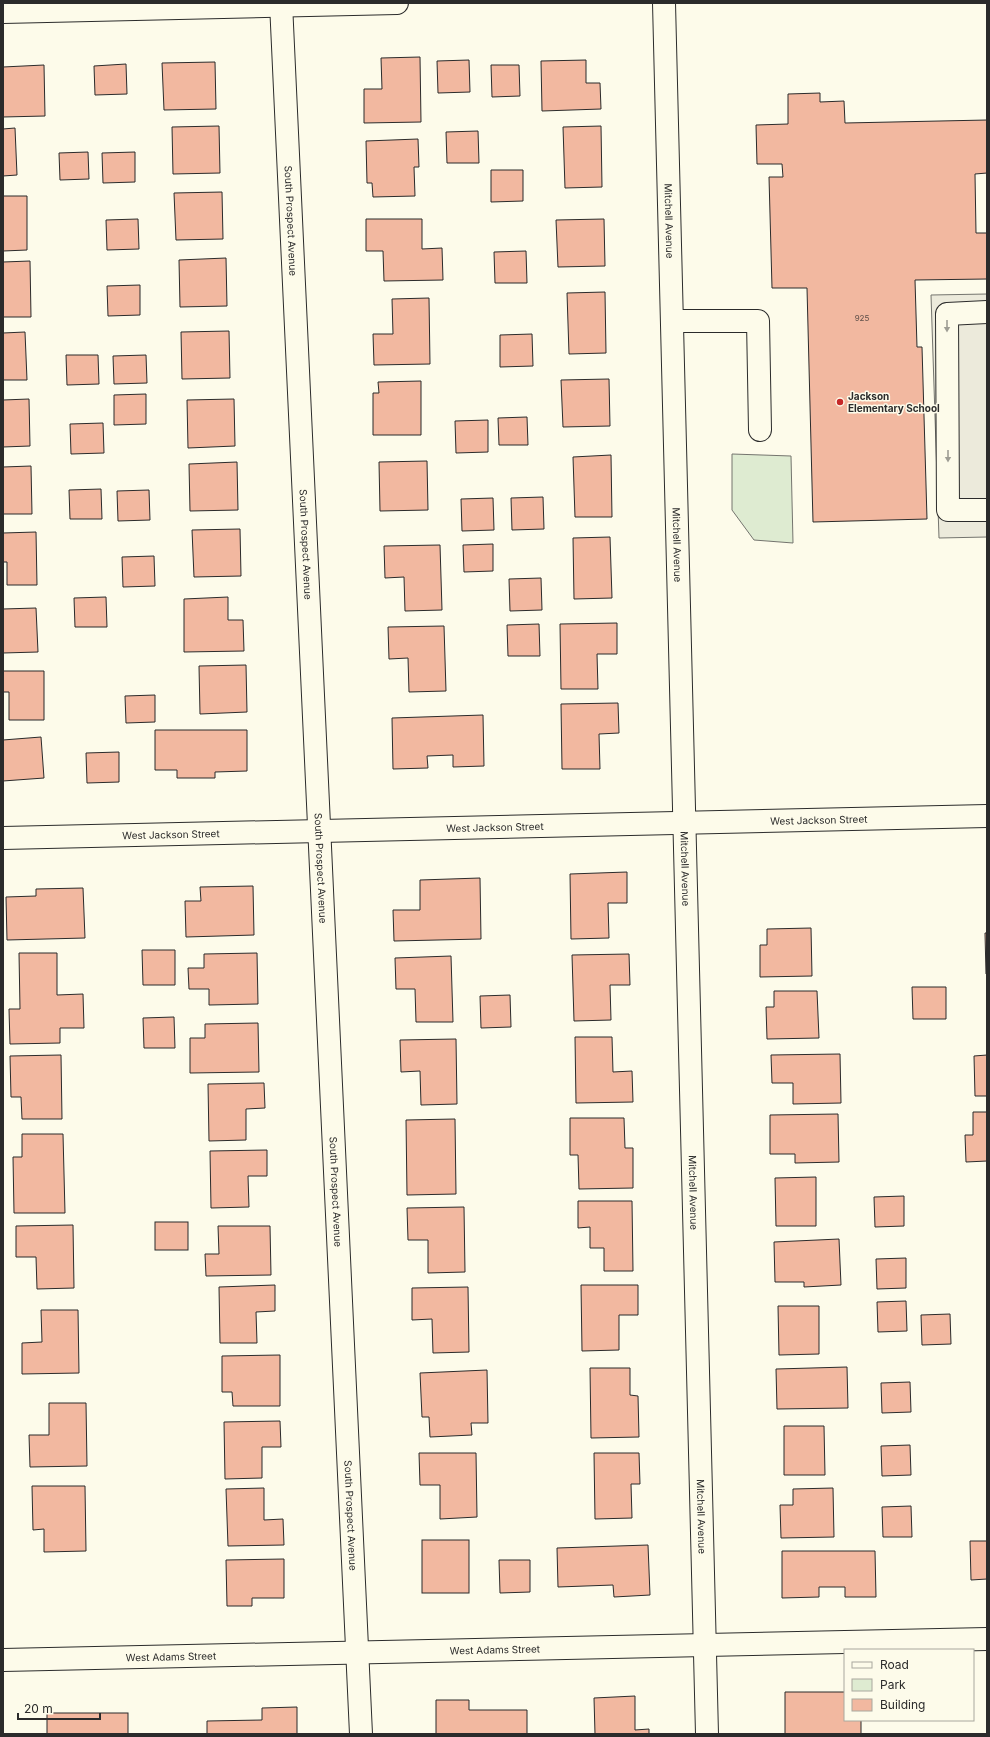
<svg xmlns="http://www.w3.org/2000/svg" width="990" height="1737" viewBox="0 0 990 1737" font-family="Inter,sans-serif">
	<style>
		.green { fill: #deebd1; stroke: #74746e }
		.parking { fill: #eceadb; stroke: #74746e }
		.building { fill: #f2b8a0; stroke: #2b2b2b }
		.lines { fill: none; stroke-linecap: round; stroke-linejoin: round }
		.minor-casing { stroke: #2b2b2b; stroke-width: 24 }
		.minor { stroke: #fdfbea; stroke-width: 22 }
		.oneway { fill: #9e9d94 }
		.poi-dot { fill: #c62828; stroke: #fdfbea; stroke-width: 1.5 }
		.labels { text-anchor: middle; stroke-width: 3; stroke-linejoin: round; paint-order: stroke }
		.number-label { font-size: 8px; fill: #5d4e48 }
		.street-label { font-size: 10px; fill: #2b2b2b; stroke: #fdfbea }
		.poi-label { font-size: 10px; font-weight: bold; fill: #2b2b2b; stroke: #fdfbea; text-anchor: start }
	</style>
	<rect width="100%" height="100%" fill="#fdfbea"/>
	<polygon class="green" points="732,454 791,456 793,543 754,540 732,510"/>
	<polygon class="parking" points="987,294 987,537 939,538 931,295"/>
	<g class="building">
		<polygon points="420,57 421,122 364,123 364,89 382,89 381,58"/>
		<polygon points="469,60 470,92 438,93 437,61"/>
		<polygon points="586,60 586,83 600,83 601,109 542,111 541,61"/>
		<polygon points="215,62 216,109 164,110 162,63"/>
		<polygon points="126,64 127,94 95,95 94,66"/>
		<polygon points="44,65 45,116 3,117 3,67"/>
		<polygon points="491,65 519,65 520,96 492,97"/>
		<polygon points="820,93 820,102 844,101 845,123 987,120 987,173 975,174 976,233 987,233 987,279 915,280 917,347 922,347 927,519 813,522 807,288 772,288 769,177 783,177 782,164 757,164 756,125 788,124 788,94"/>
		<polygon points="219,126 220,173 173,174 172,127"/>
		<polygon points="601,126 602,187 565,188 563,127"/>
		<polygon points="15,128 17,175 3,176 3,129"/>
		<polygon points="478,131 479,163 447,163 446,132"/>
		<polygon points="418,139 419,167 414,167 415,196 373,197 372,183 367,183 366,141"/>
		<polygon points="88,152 89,179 60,180 59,153"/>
		<polygon points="135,152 135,182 103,183 102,153"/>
		<polygon points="491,170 523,170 523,201 491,202"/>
		<polygon points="222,192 223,239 176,240 174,193"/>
		<polygon points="3,196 27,196 27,250 3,251"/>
		<polygon points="138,219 139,249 107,250 106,220"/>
		<polygon points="366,219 422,219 422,249 442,248 443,280 384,281 383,251 366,251"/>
		<polygon points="604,219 605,266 558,267 556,220"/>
		<polygon points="526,251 527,283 495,283 494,252"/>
		<polygon points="226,258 227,306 180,307 179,260"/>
		<polygon points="30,261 31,317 3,317 3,262"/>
		<polygon points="140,285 140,315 108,316 107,286"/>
		<polygon points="605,292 606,353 569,354 567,293"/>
		<polygon points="429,298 430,364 374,365 373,334 393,334 392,299"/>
		<polygon points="229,331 230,378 182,379 181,332"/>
		<polygon points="25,332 27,380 3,380 3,333"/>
		<polygon points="532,334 533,366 500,367 500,335"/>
		<polygon points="66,355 98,355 99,384 67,385"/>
		<polygon points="146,355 147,383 114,384 113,356"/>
		<polygon points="609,379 610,426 563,427 561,380"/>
		<polygon points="421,381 421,435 373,435 373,393 379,393 378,382"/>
		<polygon points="146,394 146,424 114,425 114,395"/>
		<polygon points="29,399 30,446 3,447 3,400"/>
		<polygon points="234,399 235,446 188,448 187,400"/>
		<polygon points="527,417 528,445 499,445 498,418"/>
		<polygon points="488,420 488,452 456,453 455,421"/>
		<polygon points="103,423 104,453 71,454 70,424"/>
		<polygon points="611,455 612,517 575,517 573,457"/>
		<polygon points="427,461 428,510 380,511 379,462"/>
		<polygon points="237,462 238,510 190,511 189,464"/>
		<polygon points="31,466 32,514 3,514 3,467"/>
		<polygon points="101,489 102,519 70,519 69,490"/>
		<polygon points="149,490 150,520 118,521 117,491"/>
		<polygon points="543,497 544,529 512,530 511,498"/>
		<polygon points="493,498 494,530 462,531 461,499"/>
		<polygon points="240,529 241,576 194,577 192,530"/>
		<polygon points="36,532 37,585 7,585 7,562 3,562 3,533"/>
		<polygon points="610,537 612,598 574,599 573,538"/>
		<polygon points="493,544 493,571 464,572 463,545"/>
		<polygon points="440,545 442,610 405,611 404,577 385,578 384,546"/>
		<polygon points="154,556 155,586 123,587 122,557"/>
		<polygon points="541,578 542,610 510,611 509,579"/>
		<polygon points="106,597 107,627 75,627 74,598"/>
		<polygon points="228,597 228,620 243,620 244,651 184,652 184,599"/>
		<polygon points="36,608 38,652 3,653 3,609"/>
		<polygon points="617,623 617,654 597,654 598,689 561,689 560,624"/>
		<polygon points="539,624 540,656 508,656 507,625"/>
		<polygon points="444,626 446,691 409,692 408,658 389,659 388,627"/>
		<polygon points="246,665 247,712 200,714 199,666"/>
		<polygon points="3,671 44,671 44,720 9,720 9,692 3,692"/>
		<polygon points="155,695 155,722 126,723 125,696"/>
		<polygon points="618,703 619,733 599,734 600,769 562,769 561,704"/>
		<polygon points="483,715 484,766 453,767 453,755 427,756 428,768 393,769 392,718"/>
		<polygon points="155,730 247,730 247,771 215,772 215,778 177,778 177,770 155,770"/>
		<polygon points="41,737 44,778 3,781 3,740"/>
		<polygon points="119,752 119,782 87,783 86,753"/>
		<polygon points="627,872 627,903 608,903 609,938 571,939 570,874"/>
		<polygon points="480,878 481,939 394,941 393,910 420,910 420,880"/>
		<polygon points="253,886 254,935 186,937 185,901 201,901 200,887"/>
		<polygon points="83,888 85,938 7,940 6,897 36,896 36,889"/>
		<polygon points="811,928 812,976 760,977 760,945 767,945 767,929"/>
		<polygon points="985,933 987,933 987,974 986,974"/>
		<polygon points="142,950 175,950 175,985 143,985"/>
		<polygon points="19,953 57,953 57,995 83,994 84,1028 60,1028 60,1043 10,1044 9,1009 20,1009"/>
		<polygon points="257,953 258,1004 209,1005 209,989 189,989 188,968 204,968 204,954"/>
		<polygon points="629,954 630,985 610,985 611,1020 574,1021 572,955"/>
		<polygon points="451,956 453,1022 416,1022 415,989 396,989 395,958"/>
		<polygon points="912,987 946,987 946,1019 913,1019"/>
		<polygon points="774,991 817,991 819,1038 767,1039 766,1007 774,1007"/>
		<polygon points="510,995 511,1027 481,1028 480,996"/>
		<polygon points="174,1017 175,1048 144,1048 143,1018"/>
		<polygon points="258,1023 259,1072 190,1073 190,1038 205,1038 205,1024"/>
		<polygon points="575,1037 612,1037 613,1072 632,1071 633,1102 576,1103"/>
		<polygon points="456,1039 457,1104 421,1105 420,1071 401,1072 400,1040"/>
		<polygon points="840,1054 841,1103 793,1104 793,1083 772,1083 771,1055"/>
		<polygon points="61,1055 62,1119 22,1119 21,1097 11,1097 10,1056"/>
		<polygon points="987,1055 987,1096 975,1096 974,1056"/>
		<polygon points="264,1083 265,1108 246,1109 246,1140 209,1141 208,1084"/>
		<polygon points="973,1112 987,1112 987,1161 966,1162 965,1135 973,1135"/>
		<polygon points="838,1114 839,1162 795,1163 795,1154 770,1154 770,1115"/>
		<polygon points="570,1118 624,1118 625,1148 633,1148 633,1188 579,1189 578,1155 570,1155"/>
		<polygon points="455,1119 456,1194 407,1195 406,1120"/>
		<polygon points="22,1134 63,1134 65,1213 14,1213 13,1157 22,1157"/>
		<polygon points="267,1150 267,1176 248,1176 249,1207 211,1208 210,1151"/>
		<polygon points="816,1177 816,1226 776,1226 775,1178"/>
		<polygon points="904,1196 904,1226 875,1227 874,1197"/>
		<polygon points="578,1201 632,1201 633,1271 604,1271 604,1248 590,1248 590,1227 578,1228"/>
		<polygon points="464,1207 465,1272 428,1273 428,1240 408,1240 407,1208"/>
		<rect x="155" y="1222" width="33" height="28"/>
		<polygon points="73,1225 74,1288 37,1289 36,1257 16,1257 16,1226"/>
		<polygon points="218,1226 270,1226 271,1275 206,1276 205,1254 219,1254"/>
		<polygon points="839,1239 841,1285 804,1287 804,1282 775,1282 774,1242"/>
		<polygon points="906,1258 906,1288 877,1289 876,1259"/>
		<polygon points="275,1285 275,1311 256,1312 257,1343 220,1343 219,1287"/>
		<polygon points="581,1285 638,1285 638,1315 619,1315 619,1350 582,1351"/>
		<polygon points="468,1287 469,1352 433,1353 432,1319 412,1320 412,1288"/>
		<polygon points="906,1301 907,1331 878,1332 877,1302"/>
		<polygon points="778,1306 819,1306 819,1354 779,1355"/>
		<polygon points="41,1310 78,1310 79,1373 22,1374 22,1343 42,1342"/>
		<polygon points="950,1314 951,1344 922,1345 921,1315"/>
		<polygon points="280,1355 280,1406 233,1406 232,1392 222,1392 222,1356"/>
		<polygon points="847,1367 848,1408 777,1409 776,1369"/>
		<polygon points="590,1368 630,1368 630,1395 638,1396 639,1437 591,1438"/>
		<polygon points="487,1370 488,1423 471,1423 472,1435 430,1437 429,1417 422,1417 420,1373"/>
		<polygon points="910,1382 911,1412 882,1413 881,1383"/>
		<polygon points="49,1403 86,1403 87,1466 30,1467 29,1435 49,1435"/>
		<polygon points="280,1421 281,1447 262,1447 262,1478 225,1479 224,1422"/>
		<polygon points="784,1426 824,1426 825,1475 784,1475"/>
		<polygon points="910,1445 911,1475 882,1476 881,1446"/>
		<polygon points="419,1453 476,1453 477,1517 440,1519 440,1485 420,1485"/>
		<polygon points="594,1453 639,1453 640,1484 631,1484 632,1518 595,1519"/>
		<polygon points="32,1486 85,1486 86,1551 44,1552 44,1529 33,1530"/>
		<polygon points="264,1488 264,1520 283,1519 284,1545 228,1546 226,1489"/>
		<polygon points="833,1488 834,1537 781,1538 780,1505 793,1505 793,1489"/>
		<polygon points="911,1506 912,1537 883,1537 882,1507"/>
		<rect x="422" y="1540" width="47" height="53"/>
		<polygon points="970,1541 987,1541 987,1579 971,1580"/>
		<polygon points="648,1545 650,1595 614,1597 613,1585 558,1587 557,1548"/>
		<polygon points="782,1551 875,1551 876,1597 845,1597 845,1587 819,1587 819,1597 782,1598"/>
		<polygon points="284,1559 284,1598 252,1598 252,1606 227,1606 226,1560"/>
		<polygon points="499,1560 530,1560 530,1592 500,1593"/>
		<polygon points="785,1692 845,1692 845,1720 861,1720 861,1734 785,1734"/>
		<polygon points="635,1696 635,1730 649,1729 649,1734 595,1734 594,1698"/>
		<polygon points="436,1700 469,1700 469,1710 527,1710 527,1734 436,1734"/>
		<polygon points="297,1707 297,1734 207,1734 207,1721 262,1720 262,1708"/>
		<rect x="47" y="1713" width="81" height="21"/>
	</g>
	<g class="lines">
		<defs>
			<g id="minor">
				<path id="s1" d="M281 3 361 1734"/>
				<path id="s2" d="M664 3 707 1734"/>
				<polyline points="3,12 397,3"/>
				<polyline points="987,312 947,314 948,510 987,510"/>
				<polyline points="672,321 758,321 760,430"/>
				<path id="s3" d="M3 838 987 816"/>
				<path id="s4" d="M3 1660 987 1639"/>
			</g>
		</defs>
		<use href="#minor" class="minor-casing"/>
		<use href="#minor" class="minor"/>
	</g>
	<defs><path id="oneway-solid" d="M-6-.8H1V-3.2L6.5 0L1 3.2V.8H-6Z"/></defs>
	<g class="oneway">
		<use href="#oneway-solid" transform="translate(947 326) rotate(90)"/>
		<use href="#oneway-solid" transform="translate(948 456) rotate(90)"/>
	</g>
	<circle class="poi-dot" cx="840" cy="402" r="4"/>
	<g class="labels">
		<g class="number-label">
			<text x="862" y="321">925</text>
		</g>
		<g class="street-label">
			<text dy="4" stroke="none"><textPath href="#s1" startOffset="218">South Prospect Avenue</textPath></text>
			<text dy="4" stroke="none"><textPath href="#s2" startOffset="218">Mitchell Avenue</textPath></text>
			<text dy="4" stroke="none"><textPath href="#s1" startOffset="542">South Prospect Avenue</textPath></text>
			<text dy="4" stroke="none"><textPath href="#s2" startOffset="542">Mitchell Avenue</textPath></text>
			<text dy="4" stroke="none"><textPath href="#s3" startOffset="816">West Jackson Street</textPath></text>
			<text dy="4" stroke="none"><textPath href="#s3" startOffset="492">West Jackson Street</textPath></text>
			<text dy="4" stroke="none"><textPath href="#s3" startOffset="168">West Jackson Street</textPath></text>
			<text dy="4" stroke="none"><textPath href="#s1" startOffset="866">South Prospect Avenue</textPath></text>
			<text dy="4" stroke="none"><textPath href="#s2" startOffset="866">Mitchell Avenue</textPath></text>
			<text dy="4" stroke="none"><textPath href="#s1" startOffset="1190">South Prospect Avenue</textPath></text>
			<text dy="4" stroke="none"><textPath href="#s2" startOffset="1190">Mitchell Avenue</textPath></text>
			<text dy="4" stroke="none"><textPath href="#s1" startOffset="1514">South Prospect Avenue</textPath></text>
			<text dy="4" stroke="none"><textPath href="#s2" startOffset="1514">Mitchell Avenue</textPath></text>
			<text dy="4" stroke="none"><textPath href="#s4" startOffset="492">West Adams Street</textPath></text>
			<text dy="4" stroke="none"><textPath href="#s4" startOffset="168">West Adams Street</textPath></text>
		</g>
		<g class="poi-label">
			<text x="848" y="400">Jackson<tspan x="848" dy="12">Elementary School</tspan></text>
		</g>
	</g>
	<rect width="990" height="1737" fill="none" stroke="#2b2b2b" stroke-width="8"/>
	<rect x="844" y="1649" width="130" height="72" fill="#fdfbea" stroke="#a9a89e"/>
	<rect x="852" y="1662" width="20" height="6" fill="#fdfbea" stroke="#a9a89e"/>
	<text x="880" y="1669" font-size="12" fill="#2b2b2b">Road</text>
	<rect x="852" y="1679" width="20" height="12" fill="#deebd1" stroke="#a9a89e"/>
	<text x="880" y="1689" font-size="12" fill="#2b2b2b">Park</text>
	<rect x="852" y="1699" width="20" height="12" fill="#f2b8a0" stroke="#a9a89e"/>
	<text x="880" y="1709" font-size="12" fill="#2b2b2b">Building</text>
	<path d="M18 1713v6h82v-6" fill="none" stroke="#2b2b2b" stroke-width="2"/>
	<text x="24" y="1713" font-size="12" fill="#2b2b2b" stroke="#fdfbea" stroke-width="3" paint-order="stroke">20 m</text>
</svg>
